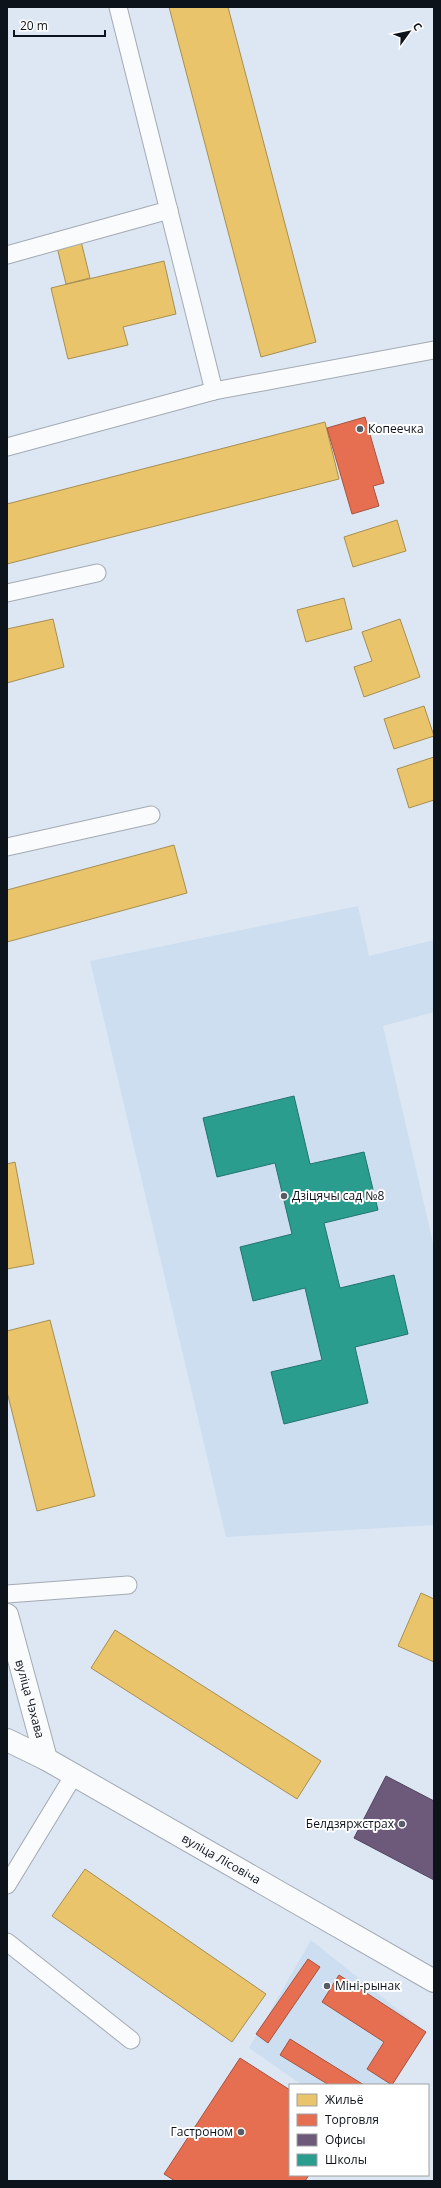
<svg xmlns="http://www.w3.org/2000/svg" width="441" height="2188" viewBox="0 0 441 2188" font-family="'Open Sans',sans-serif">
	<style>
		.built { fill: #cddef1 }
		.homes { fill: #e9c46a; stroke: #a78f52 }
		.shops { fill: #e76f51; stroke: #a65340 }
		.offices { fill: #6d597a; stroke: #50445d }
		.schools { fill: #2a9d8f; stroke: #21746c }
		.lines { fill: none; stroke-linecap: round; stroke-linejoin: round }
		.service-casing { stroke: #a3aab3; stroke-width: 19 }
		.minor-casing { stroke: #a3aab3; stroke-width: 24 }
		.tertiary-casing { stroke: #a3aab3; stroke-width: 24 }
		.service { stroke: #fafbfd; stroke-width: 17 }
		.minor { stroke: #fafbfd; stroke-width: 22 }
		.tertiary { stroke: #fafbfd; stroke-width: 22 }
		.poi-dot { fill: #565d66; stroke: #fff; stroke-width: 1.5 }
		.labels { text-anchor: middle; stroke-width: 4; stroke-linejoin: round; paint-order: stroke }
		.poi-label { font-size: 12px; fill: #0d131a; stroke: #fff; text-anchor: start }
		.street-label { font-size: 12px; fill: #0d131a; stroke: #fff }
	</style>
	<rect width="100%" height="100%" fill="#dde7f3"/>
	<g class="built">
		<polygon points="358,906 369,956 434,940 434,1012 383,1026 434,1247 434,1525 226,1537 90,961"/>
		<polygon points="311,1940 426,2032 392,2085 302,2085 249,2048"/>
	</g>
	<g class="homes">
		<polygon points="169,7 228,7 316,342 261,357"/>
		<polygon points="81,241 90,278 66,284 57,247"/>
		<polygon points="164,261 176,314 123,327 128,345 68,359 51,288"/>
		<polygon points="325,422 339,479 7,564 7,504"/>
		<polygon points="397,520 406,551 353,567 344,537"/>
		<polygon points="344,598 352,629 306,642 297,610"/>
		<polygon points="53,619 64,667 7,683 7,629"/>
		<polygon points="400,619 420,677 364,697 354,667 372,661 362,632"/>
		<polygon points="424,706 434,736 394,749 384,719"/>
		<polygon points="434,757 434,800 409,808 397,769"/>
		<polygon points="174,845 187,893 7,942 7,890"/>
		<polygon points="15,1162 34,1264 7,1269 7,1164"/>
		<polygon points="50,1320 95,1496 37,1511 7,1392 7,1331"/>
		<polygon points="421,1593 434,1599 434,1662 398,1646"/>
		<polygon points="115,1630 321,1761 297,1799 91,1668"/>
		<polygon points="85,1869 266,1994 232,2042 52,1916"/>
	</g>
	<g class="shops">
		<polygon points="365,417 384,483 373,486 379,506 352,514 327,428"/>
		<polygon points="308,1959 320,1967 268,2043 256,2034"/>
		<polygon points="339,1975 426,2032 392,2085 367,2069 384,2042 322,2002"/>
		<polygon points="290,2039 364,2085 329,2085 280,2055"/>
		<polygon points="240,2058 290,2090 290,2175 309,2175 305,2181 175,2181 164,2174"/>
	</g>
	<polygon class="offices" points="386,1776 434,1801 434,1880 354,1838"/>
	<polygon class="schools" points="294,1096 310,1164 364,1152 378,1210 324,1223 340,1288 394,1275 408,1334 355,1347 368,1403 284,1424 271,1372 322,1360 305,1288 253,1301 240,1247 292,1234 275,1163 217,1177 203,1118"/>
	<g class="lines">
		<defs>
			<g id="service">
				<polyline points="118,7 214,391"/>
				<polyline points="7,255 169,210"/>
				<polyline points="7,447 214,391 434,350"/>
				<polyline points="7,593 97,573"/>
				<polyline points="7,847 151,815"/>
				<polyline points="7,1594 128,1585"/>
				<polyline points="7,1885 74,1775"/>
				<polyline points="7,1942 131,2040"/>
			</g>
			<polyline id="minor" points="7,1740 46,1759"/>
			<g id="tertiary">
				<path id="s1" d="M7 1615 46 1759 434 1981"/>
			</g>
		</defs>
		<use href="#service" class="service-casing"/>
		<use href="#minor" class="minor-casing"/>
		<use href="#tertiary" class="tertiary-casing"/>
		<use href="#service" class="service"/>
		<use href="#minor" class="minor"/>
		<use href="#tertiary" class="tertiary"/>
	</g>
	<g class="poi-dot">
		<circle cx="360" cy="429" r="4"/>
		<circle cx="284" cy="1196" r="4"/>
		<circle cx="402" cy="1824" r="4"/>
		<circle cx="327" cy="1986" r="4"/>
		<circle cx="241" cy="2132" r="4"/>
	</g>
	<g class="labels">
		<g class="poi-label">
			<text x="368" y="433">Копеечка</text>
			<text x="292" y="1200">Дзіцячы сад №8</text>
			<text x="394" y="1828" text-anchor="end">Белдзяржстрах</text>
			<text x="335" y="1990">Міні-рынак</text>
			<text x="233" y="2136" text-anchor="end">Гастроном</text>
		</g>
		<g class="street-label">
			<text dy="4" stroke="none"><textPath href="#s1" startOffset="87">вуліца Чэхава</textPath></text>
			<text dy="4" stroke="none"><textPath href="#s1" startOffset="351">вуліца Лісовіча</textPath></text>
		</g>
	</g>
	<rect width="441" height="2188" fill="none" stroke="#0d131a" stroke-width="16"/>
	<rect x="289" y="2084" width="140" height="92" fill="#ffffff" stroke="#9ea1a3"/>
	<rect x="297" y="2094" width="20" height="12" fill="#e9c46a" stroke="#9ea1a3"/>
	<text x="325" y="2104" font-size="12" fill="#0d131a">Жильё</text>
	<rect x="297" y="2114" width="20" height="12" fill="#e76f51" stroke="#9ea1a3"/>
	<text x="325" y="2124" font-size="12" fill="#0d131a">Торговля</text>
	<rect x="297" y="2134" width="20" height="12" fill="#6d597a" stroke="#9ea1a3"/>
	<text x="325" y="2144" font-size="12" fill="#0d131a">Офисы</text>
	<rect x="297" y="2154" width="20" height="12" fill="#2a9d8f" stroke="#9ea1a3"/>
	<text x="325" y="2164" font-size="12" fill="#0d131a">Школы</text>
	<g transform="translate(409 32) rotate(57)" stroke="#ffffff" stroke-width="3" paint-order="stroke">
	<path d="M0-3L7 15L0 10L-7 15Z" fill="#0d131a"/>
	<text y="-6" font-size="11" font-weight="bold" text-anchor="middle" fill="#0d131a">С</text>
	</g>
	<path d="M14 30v6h91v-6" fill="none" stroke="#0d131a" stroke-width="2"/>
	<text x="20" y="30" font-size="12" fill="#0d131a" stroke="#ffffff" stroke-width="3" paint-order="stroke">20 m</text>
</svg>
